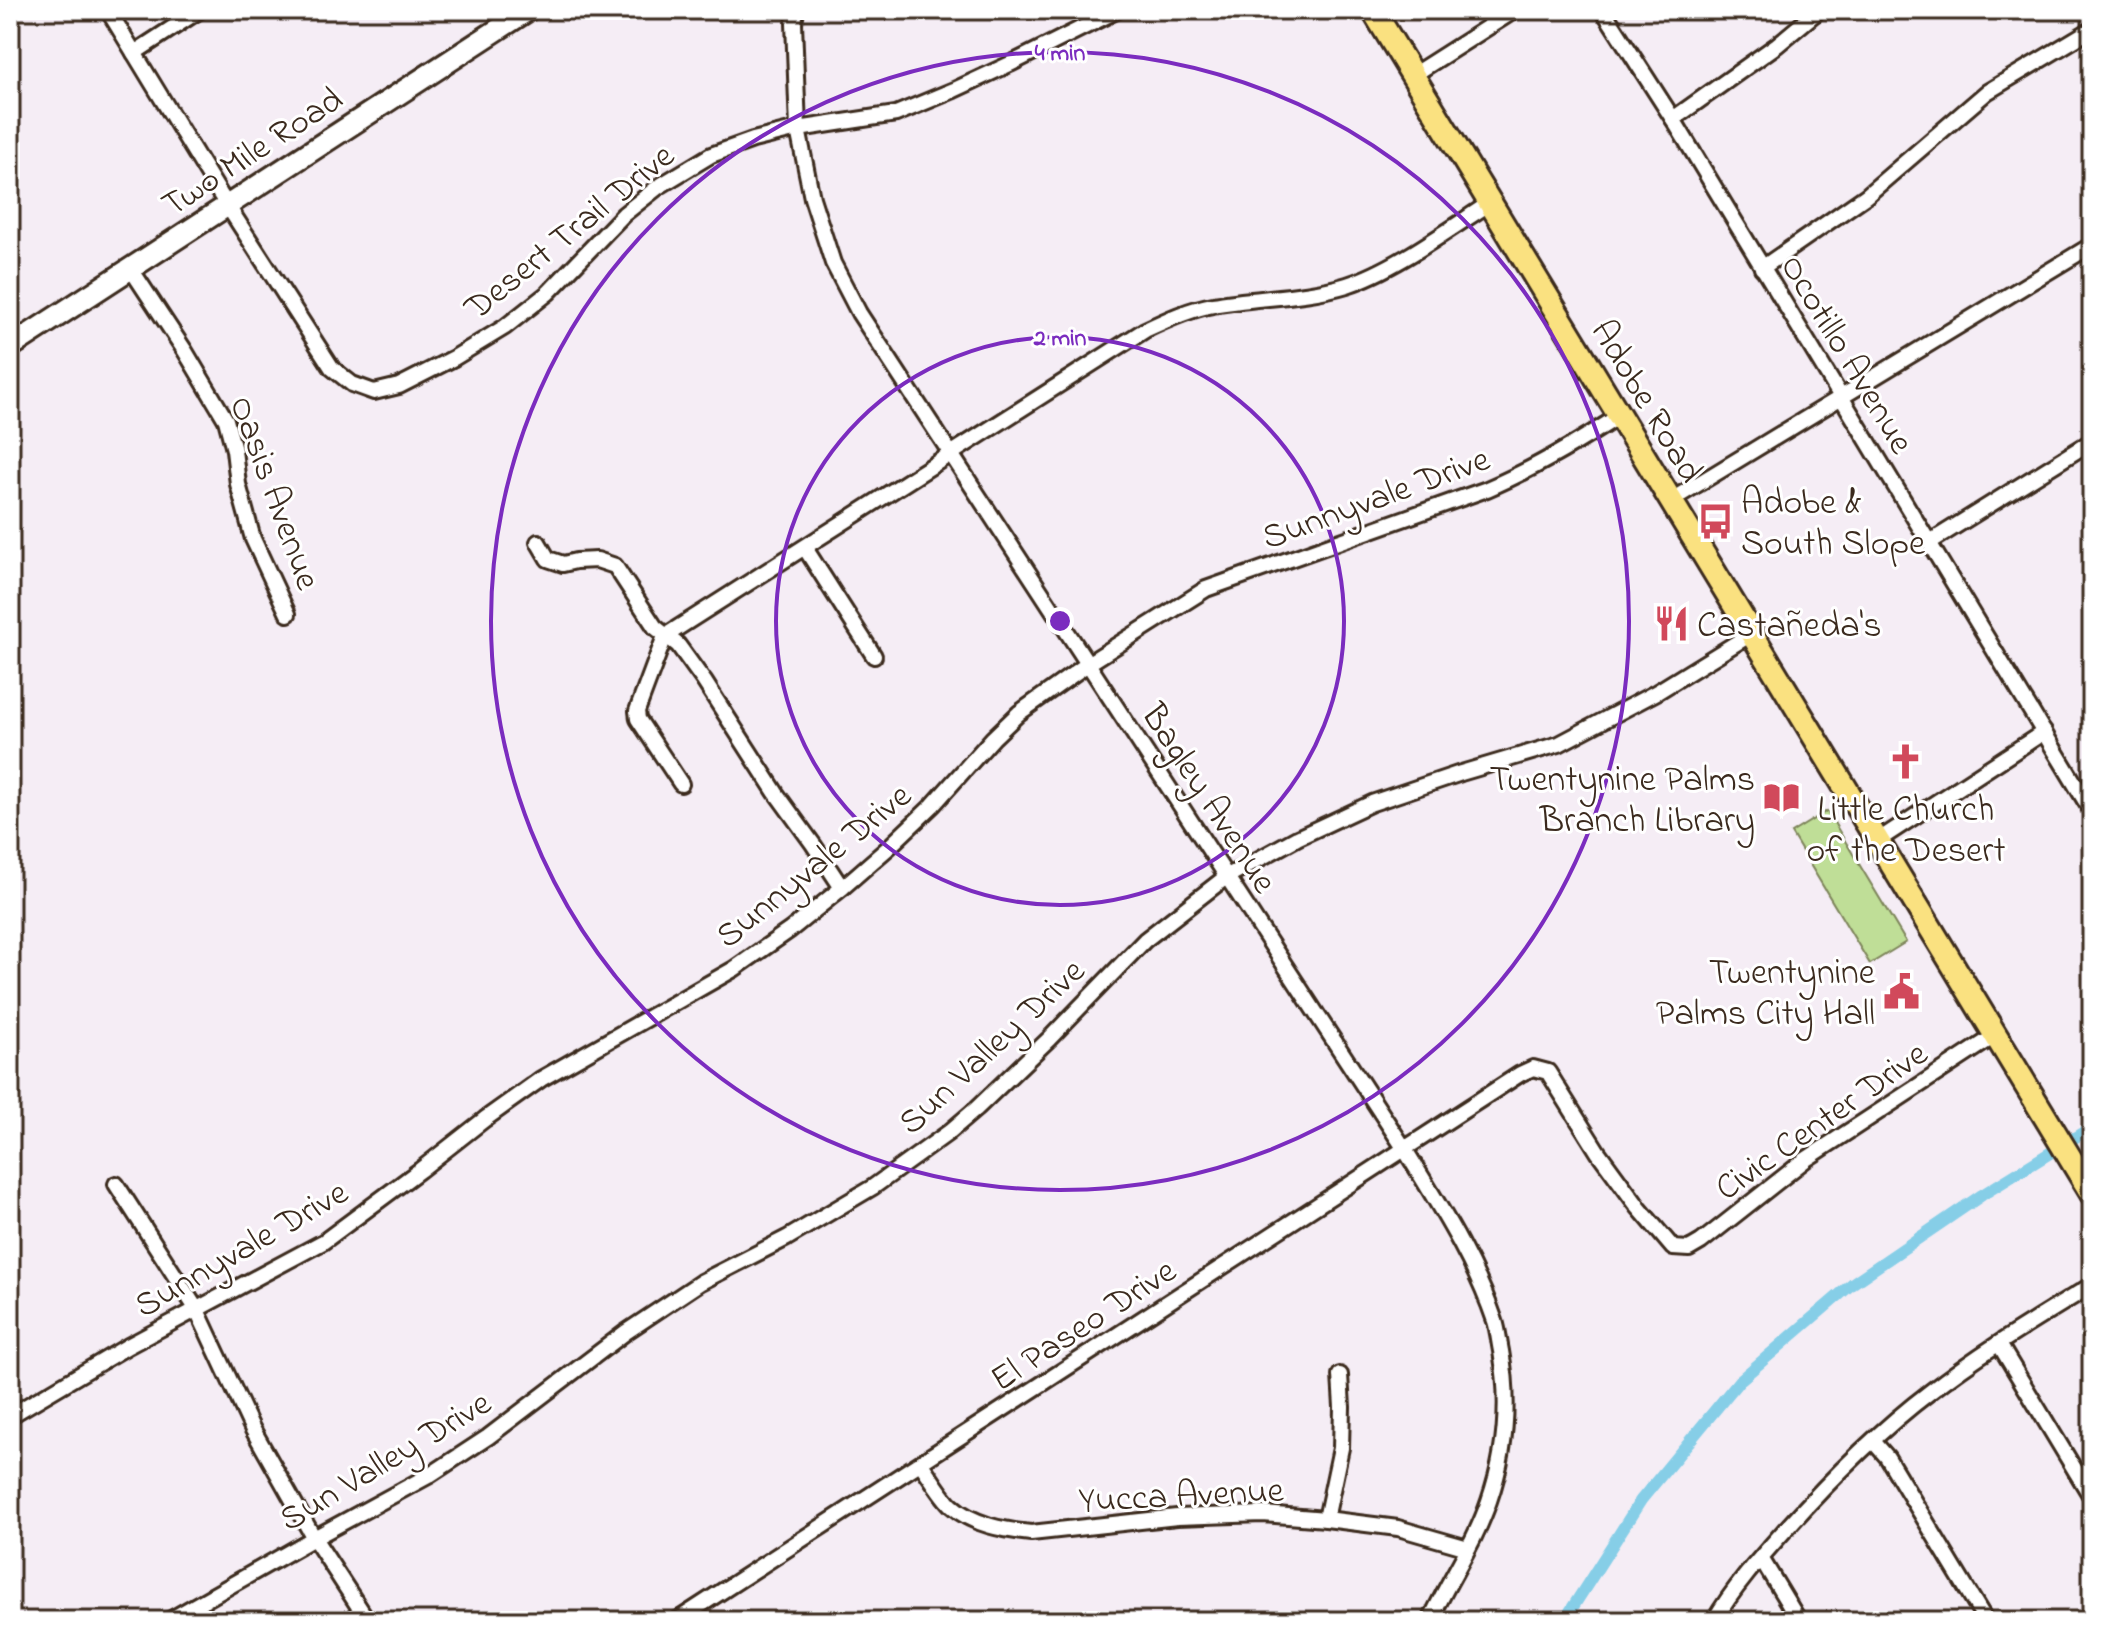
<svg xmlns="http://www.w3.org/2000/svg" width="2102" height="1631" viewBox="0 0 2102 1631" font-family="'Indie Flower',sans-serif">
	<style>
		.green { fill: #bfde97; stroke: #7d845a; stroke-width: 2 }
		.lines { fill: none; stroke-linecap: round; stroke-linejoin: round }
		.canal { stroke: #86cee7; stroke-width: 12 }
		.street-casing { stroke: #3b2a1e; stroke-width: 20 }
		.secondary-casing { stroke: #3b2a1e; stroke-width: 26 }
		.primary-casing { stroke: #3b2a1e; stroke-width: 28 }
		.street { stroke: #fff; stroke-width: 14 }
		.secondary { stroke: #fff; stroke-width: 20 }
		.primary { stroke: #fae180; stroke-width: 22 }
		.ring { fill: none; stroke: #7b2cbf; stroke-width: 4 }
		.labels { text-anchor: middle; stroke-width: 6; stroke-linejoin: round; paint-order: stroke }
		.street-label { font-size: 36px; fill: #3b2a1e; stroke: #fff }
		.poi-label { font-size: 36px; fill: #3b2a1e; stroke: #fff; text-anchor: start }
		.centre { fill: #7b2cbf; stroke: #fff; stroke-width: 4 }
		.ring-label { font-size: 24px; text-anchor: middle; font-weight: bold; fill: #7b2cbf; stroke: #fff; stroke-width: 6; stroke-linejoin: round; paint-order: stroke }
	</style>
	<rect width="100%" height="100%" fill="#f5edf5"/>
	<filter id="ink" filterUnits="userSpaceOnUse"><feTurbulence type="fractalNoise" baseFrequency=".0125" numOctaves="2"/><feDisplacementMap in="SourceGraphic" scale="16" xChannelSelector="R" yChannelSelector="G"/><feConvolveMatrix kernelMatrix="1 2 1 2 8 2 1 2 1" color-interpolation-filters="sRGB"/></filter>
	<g filter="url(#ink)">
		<polygon class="green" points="1827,811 1906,942 1870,964 1791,833"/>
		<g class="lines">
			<polyline class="canal" points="1564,1621 1641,1500 1739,1381 1853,1283 1982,1195 2092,1127"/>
			<defs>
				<g id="street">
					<polyline points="108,10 220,194 332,368 352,384 374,392 399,386 454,358 505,327 548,293 624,214 658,187 711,155 753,140 798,129 896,114 954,90 1010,64 1118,10"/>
					<path d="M796 10 794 23 798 129 812 198 833 263 859 313 1404 1148C1438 1204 1474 1259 1495 1321 1498 1330 1499 1341 1501 1351 1510 1402 1506 1452 1489 1501 1475 1543 1448 1581 1430 1621"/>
					<polyline points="1603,10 1673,119 2092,812"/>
					<polyline points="134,53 200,10"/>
					<polyline points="1413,75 1515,10"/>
					<polyline points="1673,119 1777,45 1819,10"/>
					<polyline points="1762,268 1866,196 1987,92 2092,29"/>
					<polyline points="131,269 185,351 226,420 234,450 238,484 253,539 288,614"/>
					<polyline points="1670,501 2092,245"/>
					<polyline points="538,542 548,559 563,564 576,561 597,560 615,566 655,627 678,645 704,681 776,793 813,844 842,888"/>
					<polyline points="1930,542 2092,441"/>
					<polyline points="805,548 874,656"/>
					<path d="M681 784 638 719 637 711 665 636 1145 330C1166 320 1190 309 1213 305 1257 297 1304 298 1347 285 1394 270 1448 230 1490 203"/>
					<polyline points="1877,841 2044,732"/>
					<polyline points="116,1184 197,1310 252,1428 314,1538 368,1621"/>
					<polyline points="1999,1344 2092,1498"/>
					<path d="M10 1416 128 1346 323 1242 420 1170 485 1119 541 1079 734 969 790 930 842 888 888 848 933 805 993 738 1019 713 1089 663 1206 589 1487 489C1534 469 1576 444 1619 416"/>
					<polyline points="1873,1441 1887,1457 1986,1621"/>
					<path d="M921 1464C930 1476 941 1496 952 1506 973 1525 1004 1530 1031 1533L1177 1517 1263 1514 1326 1519 1398 1528 1468 1548"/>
					<polyline points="1326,1519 1341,1448 1342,1407 1340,1375"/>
					<polyline points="1761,1558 1799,1621"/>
					<polyline points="168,1621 314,1538 430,1475 488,1437 626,1332 701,1282 787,1238 873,1187 948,1133 976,1109 1049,1039 1145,940 1226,877 1297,838 1372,803 1461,773 1559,744 1657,692 1751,634"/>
					<polyline points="676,1621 1520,1074 1533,1068 1548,1072 1598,1152 1639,1208 1673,1248 1689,1249 1701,1242 1805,1160 1996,1035"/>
					<path d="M1714 1621C1733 1588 1760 1558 1785 1530 1829 1481 1877 1432 1930 1392 1981 1352 2037 1319 2092 1285"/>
				</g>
				<polyline id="secondary" points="10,347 528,10"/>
				<polyline id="primary" points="1373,10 2092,1194"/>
			</defs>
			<use href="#street" class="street-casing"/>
			<use href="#secondary" class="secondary-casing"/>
			<use href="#primary" class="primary-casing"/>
			<use href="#street" class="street"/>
			<use href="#secondary" class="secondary"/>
			<use href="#primary" class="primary"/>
		</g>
	</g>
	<g class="ring">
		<circle cx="1060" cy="621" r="284"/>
		<circle cx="1060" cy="621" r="569"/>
	</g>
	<defs>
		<symbol id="bus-bare" viewBox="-9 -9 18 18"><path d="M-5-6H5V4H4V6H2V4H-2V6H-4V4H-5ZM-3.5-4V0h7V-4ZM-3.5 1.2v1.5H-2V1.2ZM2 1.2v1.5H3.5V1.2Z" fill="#d1495b" stroke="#fff" stroke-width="2.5" paint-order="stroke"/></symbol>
		<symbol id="restaurant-bare" viewBox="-9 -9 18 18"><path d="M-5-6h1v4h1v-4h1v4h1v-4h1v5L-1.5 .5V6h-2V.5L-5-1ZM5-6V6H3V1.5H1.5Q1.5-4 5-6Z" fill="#d1495b" stroke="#fff" stroke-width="2.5" paint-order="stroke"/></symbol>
		<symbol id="church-bare" viewBox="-9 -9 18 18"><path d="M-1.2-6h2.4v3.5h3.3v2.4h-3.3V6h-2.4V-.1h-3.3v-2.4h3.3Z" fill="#d1495b" stroke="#fff" stroke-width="2.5" paint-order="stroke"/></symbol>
		<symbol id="library-bare" viewBox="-9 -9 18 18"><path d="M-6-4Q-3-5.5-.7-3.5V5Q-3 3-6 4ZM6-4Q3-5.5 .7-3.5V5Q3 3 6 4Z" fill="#d1495b" stroke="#fff" stroke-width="2.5" paint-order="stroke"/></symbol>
		<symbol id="civic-bare" viewBox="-9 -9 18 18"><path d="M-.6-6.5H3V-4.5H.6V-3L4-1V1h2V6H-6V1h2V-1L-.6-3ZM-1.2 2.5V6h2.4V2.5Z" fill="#d1495b" stroke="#fff" stroke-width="2.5" paint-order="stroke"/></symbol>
	</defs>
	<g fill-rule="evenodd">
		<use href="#bus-bare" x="1690" y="496" width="51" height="51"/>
		<use href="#restaurant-bare" x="1646" y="598" width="51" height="51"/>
		<use href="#church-bare" x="1880" y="736" width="51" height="51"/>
		<use href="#library-bare" x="1756" y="772" width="51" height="51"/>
		<use href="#civic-bare" x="1876" y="966" width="51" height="51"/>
	</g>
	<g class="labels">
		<g class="street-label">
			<text transform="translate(251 150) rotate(-33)" y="13">Two Mile Road</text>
			<text transform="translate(568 230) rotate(-39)" y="13">Desert Trail Drive</text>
			<text transform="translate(1849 353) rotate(59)" y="13">Ocotillo Avenue</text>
			<text transform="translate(1649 400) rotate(59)" y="13">Adobe Road</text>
			<text transform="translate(277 492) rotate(70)" y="13">Oasis Avenue</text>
			<text transform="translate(1375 496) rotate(-20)" y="13">Sunnyvale Drive</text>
			<text transform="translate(1211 797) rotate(57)" y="13">Bagley Avenue</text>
			<text transform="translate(812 864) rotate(-39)" y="13">Sunnyvale Drive</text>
			<text transform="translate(990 1045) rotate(-43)" y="13">Sun Valley Drive</text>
			<text transform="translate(1820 1119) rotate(-35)" y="13">Civic Center Drive</text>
			<text transform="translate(240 1247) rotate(-30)" y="13">Sunnyvale Drive</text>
			<text transform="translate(1082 1323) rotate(-33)" y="13">El Paseo Drive</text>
			<text transform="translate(384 1459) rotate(-31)" y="13">Sun Valley Drive</text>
			<text transform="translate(1181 1493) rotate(-3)" y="13">Yucca Avenue</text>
		</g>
		<g class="poi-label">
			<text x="1741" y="513">Adobe &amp;<tspan x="1741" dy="41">South Slope</tspan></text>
			<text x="1697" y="636">Castañeda's</text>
			<text x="1755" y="790" text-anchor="end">Twentynine Palms<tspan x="1755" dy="41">Branch Library</tspan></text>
			<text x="1906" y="820" text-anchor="middle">Little Church<tspan x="1906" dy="41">of the Desert</tspan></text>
			<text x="1875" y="983" text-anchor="end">Twentynine<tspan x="1875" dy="41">Palms City Hall</tspan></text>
		</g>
	</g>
	<circle cx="1060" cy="621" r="12" class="centre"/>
	<g class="ring-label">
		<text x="1060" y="60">4 min</text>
		<text x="1060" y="345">2 min</text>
	</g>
	<rect width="2102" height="1631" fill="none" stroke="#fff" stroke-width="40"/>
	<rect x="20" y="20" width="2062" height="1591" fill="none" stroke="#3b2a1e" stroke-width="3" filter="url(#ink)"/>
</svg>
